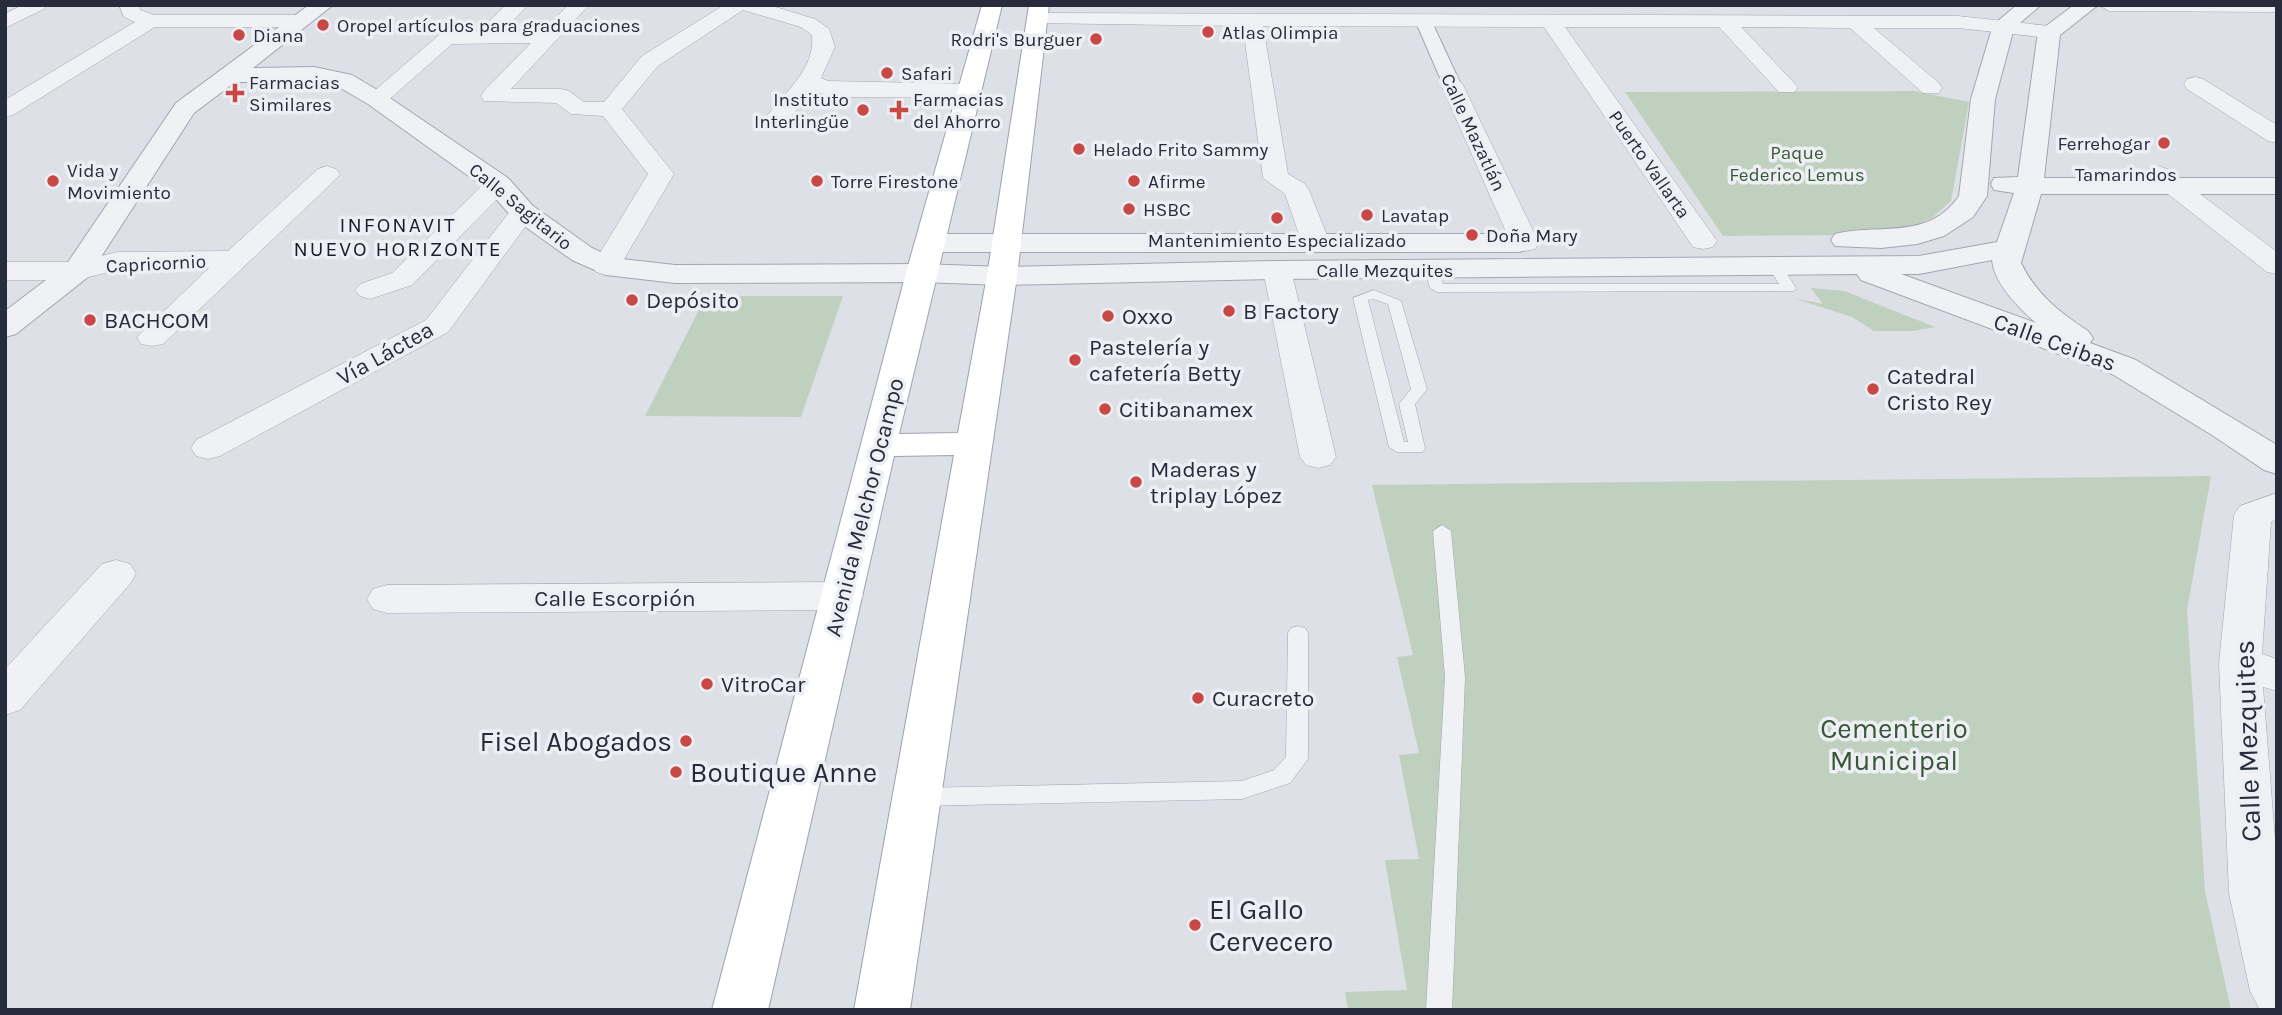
<svg xmlns="http://www.w3.org/2000/svg" width="2282" height="1015" viewBox="0 0 2282 1015" font-family="Karla,sans-serif">
	<style>
		.green { fill: #c0d0bf }
		.lines { fill: none; stroke-linecap: round; stroke-linejoin: round }
		.service-casing { stroke: #a3a6b1; stroke-width: 1 }
		.pedestrian-casing { stroke: #a3a6b1; stroke-width: 2 }
		.minor-casing { stroke: #a3a6b1; stroke-width: 1 }
		.tertiary-casing { stroke: #a3a6b1; stroke-width: 2 }
		.primary-casing { stroke: #9da2b2; stroke-width: 2 }
		.service { fill: #f0f1f5; fill-rule: evenodd }
		.pedestrian { fill: #f0f1f5; fill-rule: evenodd }
		.minor { fill: #f0f1f5; fill-rule: evenodd }
		.tertiary { fill: #f0f1f5; fill-rule: evenodd }
		.primary { fill: #fff; fill-rule: evenodd }
		.poi-dot { fill: #c84846; stroke: #edeff4; stroke-width: 2.5 }
		.labels { text-anchor: middle; stroke-width: 7; stroke-linejoin: round; paint-order: stroke }
		.far-poi-label { font-size: 19px; fill: #272c3d; stroke: #edeff4; text-anchor: start }
		.far-street-label { font-size: 19px; fill: #272c3d; stroke: #edeff4 }
		.far-park-label { font-size: 19px; fill: #365835; stroke: #edeff4 }
		.far-neighbourhood-label { font-size: 21px; letter-spacing: 2px; fill: #1a1d2d; stroke: #edeff4 }
		.poi-label { font-size: 23px; fill: #272c3d; stroke: #edeff4; text-anchor: start }
		.street-label { font-size: 23px; fill: #272c3d; stroke: #edeff4 }
		.near-park-label { font-size: 28px; fill: #365835; stroke: #edeff4 }
		.near-poi-label { font-size: 28px; fill: #272c3d; stroke: #edeff4; text-anchor: start }
		.near-street-label { font-size: 28px; fill: #272c3d; stroke: #edeff4 }
	</style>
	<rect width="100%" height="100%" fill="#dde0e7"/>
	<g class="green">
		<polygon points="1914,91 1969,102 1951,201 1932,218 1906,230 1868,235 1723,236 1625,92"/>
		<polygon points="1811,288 1844,291 1935,327 1913,331 1874,331 1852,317 1793,298 1823,304"/>
		<polygon points="706,296 843,296 801,417 645,416"/>
		<polygon points="2211,476 2187,610 2205,891 2231,1010 1348,1010 1345,992 1407,990 1385,860 1419,859 1399,755 1419,753 1397,657 1413,655 1372,485"/>
	</g>
	<g class="lines">
		<defs>
			<g id="service">
				<polygon points="1775,262 1780,263 1796,288 1794,291 1437,292 1430,288 1425,270 1432,266 1437,267 1443,284 1779,284 1768,266"/>
				<path d="M1374 290 1401 301 1427 389 1415 404 1425 448 1423 452H1397L1389 447 1353 298ZM1373 299 1388 304 1411 389 1399 404 1408 442H1404L1368 300Z"/>
				<polygon points="1442,525 1451,531 1465,677 1452,1010 1426,1010 1445,677 1433,531"/>
				<polygon points="1298,626 1305,628 1308,633 1308,759 1290,783 1242,799 919,806 911,804 908,797 911,790 919,788 1242,781 1274,770 1286,757 1288,633 1291,628"/>
			</g>
			<polygon id="pedestrian" points="1423,15 1431,20 1462,87 1459,91 1453,92 1444,87 1415,20"/>
			<g id="minor">
				<polygon points="22,5 47,5 44,9 5,28 5,14"/>
				<polygon points="119,5 139,5 140,10 154,15 300,15 307,17 310,21 307,25 300,27 155,27 13,115 5,117 5,100 135,22 124,17"/>
				<path d="M506 5H528L503 31H543L568 5H589L511 89H561L569 91 584 102H604L642 56 724 5H769L815 19 829 29 835 47 821 78 828 81 971 84 979 86 982 91 979 96 971 98 838 97 812 91 784 125H768L764 120C782 94 816 70 812 35L801 27 743 10 658 66 622 109 674 174 620 266 616 272 606 275 596 272 592 266 648 174 603 116 571 114 556 103 484 101 481 96 484 91 531 43 452 44 384 104H368L365 99 440 34 479 31Z"/>
				<polygon points="2099,5 2277,5 2277,12 2109,11"/>
				<polygon points="1037,13 1958,16 2049,26 2056,28 2059,32 2056,36 2049,38 1958,28 1874,28 1939,83 1942,88 1939,93 1923,93 1850,28 1741,27 1798,87 1795,92 1779,92 1719,27 1565,27 1717,241 1713,247 1703,249 1693,247 1544,27 1263,26 1288,174 1305,184 1309,190 1330,243 1326,249 1316,251 1306,249 1302,243 1285,194 1263,178 1243,26 1030,23 1027,19 1030,15"/>
				<polygon points="2195,77 2203,79 2277,125 2277,143 2268,141 2187,89 2184,84 2187,79"/>
				<polygon points="1453,80 1461,82 1464,87 1539,243 1535,249 1525,251 1515,249 1511,243 1442,87 1445,82"/>
				<polygon points="327,166 336,169 340,174 336,179 163,344 152,346 141,344 137,337 209,268 117,270 77,280 5,280 5,262 77,262 117,252 228,251 318,169"/>
				<polygon points="2158,166 2167,169 2277,252 2277,274 2267,272 2149,179 2145,174 2149,169"/>
				<polygon points="498,176 507,179 511,184 507,189 412,285 370,299 360,296 355,290 360,284 392,273 489,179"/>
				<polygon points="523,204 532,206 536,212 448,332 220,456 208,459 196,456 191,448 196,440 426,320 514,206"/>
				<polygon points="1277,261 1287,264 1291,270 1336,457 1330,465 1318,468 1306,465 1300,457 1263,270 1267,264"/>
				<polygon points="2277,493 2277,519 2271,522 2262,654 2277,659 2277,691 2263,687 2277,865 2277,1010 2260,1010 2250,991 2229,893 2219,663 2234,515 2240,506"/>
				<polygon points="116,560 130,564 136,574 130,584 20,710 5,715 5,669 102,564"/>
				<polygon points="843,582 857,586 863,596 857,606 843,610 387,613 373,609 367,599 373,589 387,585"/>
			</g>
			<g id="tertiary">
				<path d="M309 5H333L253 68 314 67 352 75 384 94 508 178 533 206 592 248 613 258 675 265 921 264 1002 267 1277 261 1919 256 1997 242 2014 193 1994 190 1991 184 1994 178 2018 177 2038 32 2074 5H2098L2060 35 2044 178H2277V194H2041L2021 263C2036 294 2060 313 2088 331L2093 338 2090 343 2136 360 2277 445V474L2264 470 2212 435 2112 374 1861 280 1857 274 1277 279 1002 285 921 282 675 283 606 275 572 260 513 218 488 190 368 104 337 86 314 81 235 82 194 113 88 277 16 334 5 337V311L66 265 176 103ZM1992 260C1994 284 2019 308 2036 323L1901 274H1919Z"/>
				<path d="M2017 5H2041L2014 28 1995 99 1987 196 1973 217 1944 236 1917 244 1881 248 1835 246 1831 240 1835 234C1880 223 1928 241 1959 196L1971 99 1993 25Z"/>
				<polygon points="930,234 1519,234 1529,237 1534,243 1529,249 1519,252 930,252 920,249 915,243 920,237"/>
			</g>
			<polygon id="primary" points="982,5 1002,5 899,434 958,433 987,276 1029,5 1049,5 1017,276 910,1010 854,1010 954,455 894,456 768,1010 712,1010 906,273"/>
		</defs>
		<use href="#service" class="service-casing"/>
		<use href="#pedestrian" class="pedestrian-casing"/>
		<use href="#minor" class="minor-casing"/>
		<use href="#tertiary" class="tertiary-casing"/>
		<use href="#primary" class="primary-casing"/>
		<use href="#service" class="service"/>
		<use href="#pedestrian" class="pedestrian"/>
		<use href="#minor" class="minor"/>
		<use href="#tertiary" class="tertiary"/>
		<use href="#primary" class="primary"/>
	</g>
	<g class="poi-dot">
		<circle cx="323" cy="25" r="7"/>
		<circle cx="1208" cy="32" r="7"/>
		<circle cx="239" cy="35" r="7"/>
		<circle cx="1096" cy="39" r="7"/>
		<circle cx="887" cy="73" r="7"/>
		<path d="M231.5 82.5h7v7h7v7h-7v7h-7v-7h-7v-7h7z"/>
		<circle cx="863" cy="110" r="7"/>
		<path d="M895.5 99.5h7v7h7v7h-7v7h-7v-7h-7v-7h7z"/>
		<circle cx="2164" cy="143" r="7"/>
		<circle cx="1079" cy="149" r="7"/>
		<circle cx="53" cy="181" r="7"/>
		<circle cx="817" cy="181" r="7"/>
		<circle cx="1134" cy="181" r="7"/>
		<circle cx="1129" cy="209" r="7"/>
		<circle cx="1367" cy="215" r="7"/>
		<circle cx="1277" cy="218" r="7"/>
		<circle cx="1472" cy="235" r="7"/>
		<circle cx="632" cy="300" r="7"/>
		<circle cx="1229" cy="311" r="7"/>
		<circle cx="1108" cy="316" r="7"/>
		<circle cx="90" cy="320" r="7"/>
		<circle cx="1075" cy="360" r="7"/>
		<circle cx="1873" cy="389" r="7"/>
		<circle cx="1105" cy="409" r="7"/>
		<circle cx="1136" cy="482" r="7"/>
		<circle cx="707" cy="684" r="7"/>
		<circle cx="1198" cy="698" r="7"/>
		<circle cx="686" cy="741" r="7"/>
		<circle cx="676" cy="772" r="7"/>
		<circle cx="1195" cy="925" r="7"/>
	</g>
	<g class="labels">
		<g class="far-poi-label">
			<text x="337" y="32">Oropel artículos para graduaciones</text>
			<text x="1222" y="39">Atlas Olimpia</text>
			<text x="253" y="42">Diana</text>
			<text x="1082" y="46" text-anchor="end">Rodri's Burguer</text>
			<text x="901" y="80">Safari</text>
			<text x="249" y="89">Farmacias<tspan x="249" dy="22">Similares</tspan></text>
			<text x="849" y="106" text-anchor="end">Instituto<tspan x="849" dy="22">Interlingüe</tspan></text>
			<text x="913" y="106">Farmacias<tspan x="913" dy="22">del Ahorro</tspan></text>
			<text x="2150" y="150" text-anchor="end">Ferrehogar</text>
			<text x="1093" y="156">Helado Frito Sammy</text>
			<text x="67" y="177">Vida y<tspan x="67" dy="22">Movimiento</tspan></text>
			<text x="831" y="188">Torre Firestone</text>
			<text x="1148" y="188">Afirme</text>
			<text x="1143" y="216">HSBC</text>
			<text x="1381" y="222">Lavatap</text>
			<text x="1486" y="242">Doña Mary</text>
			<text x="1277" y="247" text-anchor="middle">Mantenimiento Especializado</text>
		</g>
		<g class="far-street-label">
			<text transform="translate(1474 132) rotate(65)" y="7">Calle Mazatlán</text>
			<text transform="translate(1650 164) rotate(55)" y="7">Puerto Vallarta</text>
			<text x="2126" y="181">Tamarindos</text>
			<text transform="translate(521 206) rotate(39)" y="7">Calle Sagitario</text>
			<text transform="translate(156 263) rotate(-3)" y="7">Capricornio</text>
			<text x="1385" y="277">Calle Mezquites</text>
		</g>
		<g class="far-park-label">
			<text x="1797" y="159">Paque<tspan x="1797" dy="22">Federico Lemus</tspan></text>
		</g>
		<g class="far-neighbourhood-label">
			<text x="398" y="232">INFONAVIT<tspan x="398" dy="24">NUEVO HORIZONTE</tspan></text>
		</g>
		<g class="poi-label">
			<text x="646" y="308">Depósito</text>
			<text x="1243" y="319">B Factory</text>
			<text x="1122" y="324">Oxxo</text>
			<text x="104" y="328">BACHCOM</text>
			<text x="1089" y="355">Pastelería y<tspan x="1089" dy="26">cafetería Betty</tspan></text>
			<text x="1887" y="384">Catedral<tspan x="1887" dy="26">Cristo Rey</tspan></text>
			<text x="1119" y="417">Citibanamex</text>
			<text x="1150" y="477">Maderas y<tspan x="1150" dy="26">triplay López</tspan></text>
			<text x="721" y="692">VitroCar</text>
			<text x="1212" y="706">Curacreto</text>
		</g>
		<g class="street-label">
			<text transform="translate(2055 342) rotate(20)" y="8">Calle Ceibas</text>
			<text transform="translate(385 353) rotate(-29)" y="8">Vía Láctea</text>
			<text transform="translate(864 507) rotate(-76)" y="8">Avenida Melchor Ocampo</text>
			<text x="615" y="606">Calle Escorpión</text>
		</g>
		<g class="near-park-label">
			<text x="1894" y="738">Cementerio<tspan x="1894" dy="32">Municipal</tspan></text>
		</g>
		<g class="near-poi-label">
			<text x="672" y="751" text-anchor="end">Fisel Abogados</text>
			<text x="690" y="782">Boutique Anne</text>
			<text x="1209" y="919">El Gallo<tspan x="1209" dy="32">Cervecero</tspan></text>
		</g>
		<g class="near-street-label">
			<text transform="translate(2247 741) rotate(-92)" y="10">Calle Mezquites</text>
		</g>
	</g>
	<rect width="2282" height="1015" fill="none" stroke="#272c3d" stroke-width="14"/>
</svg>
